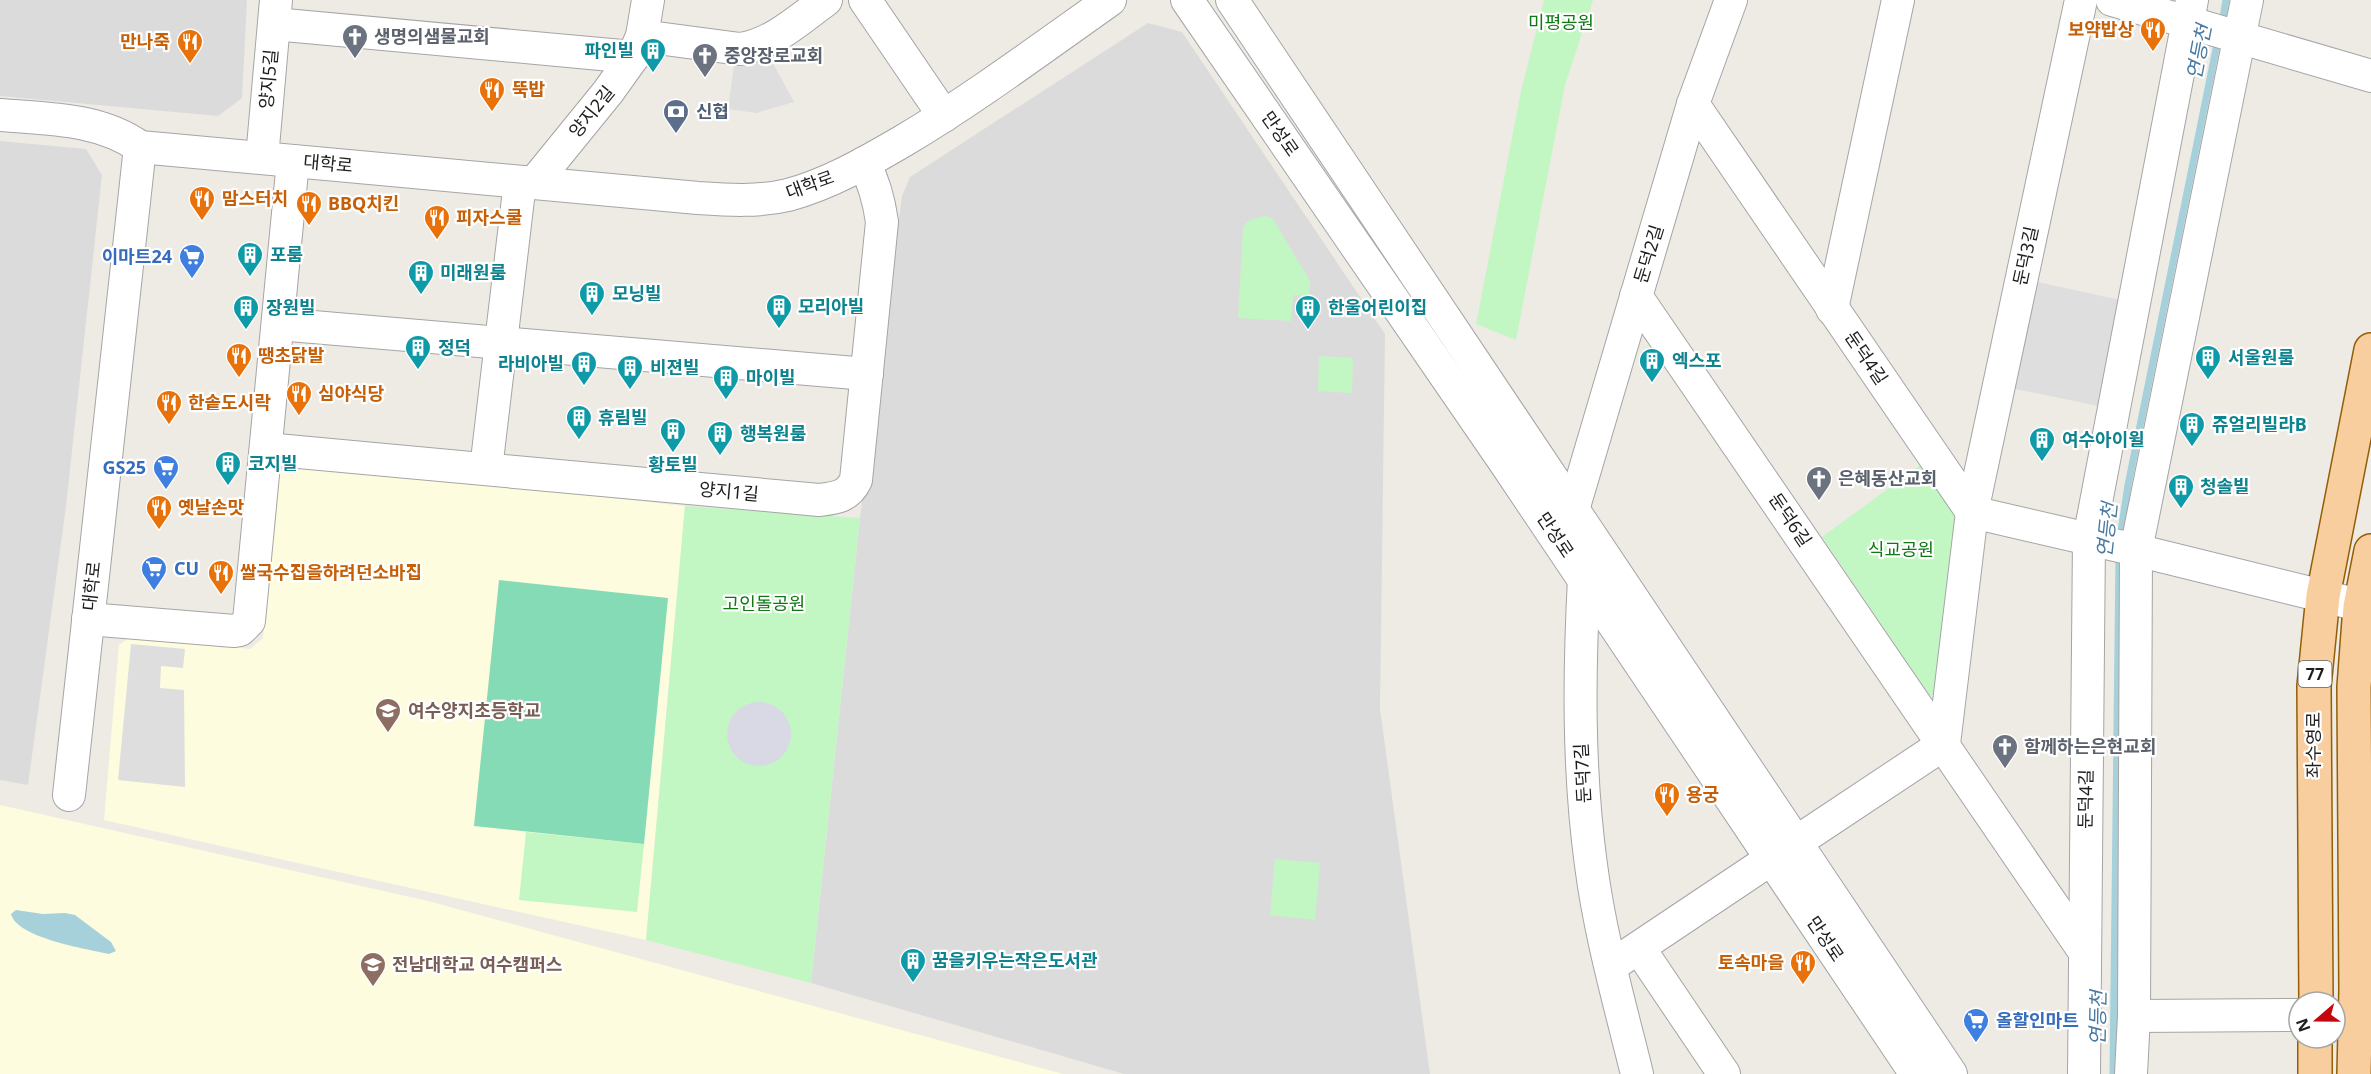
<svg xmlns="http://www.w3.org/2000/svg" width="2371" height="1074" viewBox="0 0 2371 1074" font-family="'Noto Sans','Noto Sans KR',sans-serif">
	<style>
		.residential { fill: #dcdbdb }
		.education { fill: #fefcde }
		.park { fill: #c2f7c4 }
		.pitch { fill: #84dbb6 }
		.parking { fill: #dedede }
		.plaza { fill: #d8d9e4 }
		.water { fill: #a6d1db }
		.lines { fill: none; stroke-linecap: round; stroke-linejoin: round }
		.stream { stroke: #a6d1db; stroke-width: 7 }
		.minor-casing { stroke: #a5a5a5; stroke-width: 34 }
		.major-casing { stroke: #935e05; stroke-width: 36 }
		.minor { stroke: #fff; stroke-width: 32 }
		.major { stroke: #f9ce9f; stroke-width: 33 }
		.labels { text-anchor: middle; stroke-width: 4.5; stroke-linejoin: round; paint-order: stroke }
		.shield { fill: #fff; stroke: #626262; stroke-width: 1.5 }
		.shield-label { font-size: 16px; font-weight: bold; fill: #1e1e1e }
		.park-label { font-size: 18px; fill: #0f7913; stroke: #fff }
		.food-label { font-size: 18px; font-weight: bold; fill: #c56008; stroke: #fff; text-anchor: start }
		.worship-label { font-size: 18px; font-weight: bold; fill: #5b616d; stroke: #fff; text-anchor: start }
		.culture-label { font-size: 18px; font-weight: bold; fill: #0d838f; stroke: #fff; text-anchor: start }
		.street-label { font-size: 18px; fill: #1e1e1e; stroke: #fff }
		.service-label { font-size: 18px; font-weight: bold; fill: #4e5e75; stroke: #fff; text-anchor: start }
		.shop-label { font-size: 18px; font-weight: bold; fill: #366cbe; stroke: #fff; text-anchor: end }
		.education-label { font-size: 18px; font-weight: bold; fill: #785e54; stroke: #fff; text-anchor: start }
		.water-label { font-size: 20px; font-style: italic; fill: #4a7aa2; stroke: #fff }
	</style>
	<rect width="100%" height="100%" fill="#eeebe4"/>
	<g class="residential">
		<polygon points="0,0 247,0 242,98 218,116 0,96"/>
		<polygon points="1148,23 1182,32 1385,334 1380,709 1430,1074 1124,1074 811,983 860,518 902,196 910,177"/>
		<polygon points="0,141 86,149 102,175 66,506 28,785 0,780"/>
	</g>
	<g class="education">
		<polygon points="295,463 685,506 646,940 104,820 119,645 130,637 250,649 263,638 277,474"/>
		<polygon points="0,805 428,901 1063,1074 0,1074"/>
	</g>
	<g class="park">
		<polygon points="1544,0 1593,0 1565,85 1516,340 1476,324 1521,91"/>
		<path d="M1266 216 1273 219 1310 281 1309 296 1293 295 1291 321 1238 318 1243 228C1247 219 1256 218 1266 216Z"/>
		<polygon points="1319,356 1353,358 1352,393 1318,391"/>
		<polygon points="1926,461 1963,514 1941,691 1930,696 1822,537"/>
		<polygon points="685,506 860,518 811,983 646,940"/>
		<polygon points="526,832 644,844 637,912 519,900"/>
		<polygon points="1275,859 1320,863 1315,920 1270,915"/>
	</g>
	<polygon class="pitch" points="499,580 668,598 644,844 474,826"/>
	<g class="parking">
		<polygon points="768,54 794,102 756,113 728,109 735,58"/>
		<polygon points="2033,281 2125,301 2103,407 2011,388"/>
		<polygon points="131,644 185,649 183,668 161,666 160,688 184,690 185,787 118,780"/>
	</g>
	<circle class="plaza" cx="759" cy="734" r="32"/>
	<path class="water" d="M16 910 43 914 65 913 75 915 111 942 116 951 109 954C87 949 17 938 11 914Z"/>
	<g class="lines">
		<g class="stream">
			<polyline points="2222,23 2226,0"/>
			<polyline points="2120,538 2128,485 2218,39"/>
			<polyline points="2113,1074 2119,555"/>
		</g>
		<defs>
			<g id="minor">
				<polyline points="865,0 944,116"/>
				<polyline points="1187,0 1504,461 1916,1074"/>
				<polyline points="1232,0 1951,1074"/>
				<polyline points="2112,0 2371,76"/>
				<polyline points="274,24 633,57"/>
				<path d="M642 36 740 49C772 45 801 18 826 0"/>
				<polyline points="1693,104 1972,512 2136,550 2371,608"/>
				<path d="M0 115C48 119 99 118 140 147"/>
				<path d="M140 147 698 198C728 200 759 202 788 195 829 184 867 162 903 141 975 98 1042 48 1110 0"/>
				<polyline points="262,158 276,0"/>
				<polyline points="534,183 608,92 633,57 642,36 648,0"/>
				<polyline points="1636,296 2084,951"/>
				<polyline points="1832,309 1898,0"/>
				<polyline points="278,324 867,374"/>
				<path d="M266 449 819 500C836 498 848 497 856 480L882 222C879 200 874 182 864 163"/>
				<polyline points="486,469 520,182"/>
				<polyline points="1573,510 1693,104 1731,0"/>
				<path d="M1584 578C1579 674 1578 770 1591 865 1600 935 1620 1005 1637 1074"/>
				<polyline points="88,619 234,631 240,630 249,621 293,161"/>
				<polyline points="69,795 140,147"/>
				<polyline points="1795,843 1944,744 1972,512 2081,0"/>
				<polyline points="1639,948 1724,1074"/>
				<polyline points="1611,966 1771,859"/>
				<polyline points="2134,1016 2299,1015"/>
				<polyline points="2084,1074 2089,539 2192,0"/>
				<polyline points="2131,1074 2134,1016 2136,550 2247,0"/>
			</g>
			<g id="major">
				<polyline points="2316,1002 2314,686 2323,596 2371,350"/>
				<polyline points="2315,1074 2315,1038"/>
				<polyline points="2354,1074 2356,990 2354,687 2360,607 2371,551"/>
			</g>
		</defs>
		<use href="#minor" class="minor-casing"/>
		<use href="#major" class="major-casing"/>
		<use href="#minor" class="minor"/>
		<use href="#major" class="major"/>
	</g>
	<defs>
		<symbol id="restaurant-pin" viewBox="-11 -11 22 30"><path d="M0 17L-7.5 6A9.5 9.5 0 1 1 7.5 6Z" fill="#e8710a" stroke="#fff"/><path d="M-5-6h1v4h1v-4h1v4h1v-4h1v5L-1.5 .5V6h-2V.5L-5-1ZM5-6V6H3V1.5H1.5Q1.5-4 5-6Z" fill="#fff"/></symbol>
		<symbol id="church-pin" viewBox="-11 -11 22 30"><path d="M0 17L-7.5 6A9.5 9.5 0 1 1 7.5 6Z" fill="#6b7280" stroke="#fff"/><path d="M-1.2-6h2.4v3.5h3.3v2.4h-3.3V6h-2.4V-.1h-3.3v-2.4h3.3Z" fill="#fff"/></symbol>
		<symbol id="building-pin" viewBox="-11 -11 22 30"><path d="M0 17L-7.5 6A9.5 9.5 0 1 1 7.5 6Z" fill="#0f9aa8" stroke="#fff"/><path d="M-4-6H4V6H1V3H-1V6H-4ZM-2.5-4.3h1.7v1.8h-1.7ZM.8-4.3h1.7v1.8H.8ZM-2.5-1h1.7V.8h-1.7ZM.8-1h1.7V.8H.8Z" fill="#fff"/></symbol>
		<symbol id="bank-pin" viewBox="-11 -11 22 30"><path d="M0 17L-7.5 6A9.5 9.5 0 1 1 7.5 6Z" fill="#5c6f8a" stroke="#fff"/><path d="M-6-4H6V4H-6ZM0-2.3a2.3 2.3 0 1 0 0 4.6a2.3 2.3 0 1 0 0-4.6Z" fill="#fff"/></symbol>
		<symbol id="supermarket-pin" viewBox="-11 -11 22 30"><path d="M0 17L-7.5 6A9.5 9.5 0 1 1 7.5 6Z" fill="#3f7fe0" stroke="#fff"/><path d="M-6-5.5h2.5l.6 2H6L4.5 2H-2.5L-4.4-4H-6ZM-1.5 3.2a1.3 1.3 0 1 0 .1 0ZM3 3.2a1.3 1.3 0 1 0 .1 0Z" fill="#fff"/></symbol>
		<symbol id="school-pin" viewBox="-11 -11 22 30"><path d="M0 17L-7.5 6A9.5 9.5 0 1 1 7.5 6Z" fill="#8d6e63" stroke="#fff"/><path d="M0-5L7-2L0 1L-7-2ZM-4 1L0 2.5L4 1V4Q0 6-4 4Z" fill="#fff"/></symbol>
		<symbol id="university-pin" viewBox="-11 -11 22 30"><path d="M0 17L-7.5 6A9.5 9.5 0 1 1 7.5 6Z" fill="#8d6e63" stroke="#fff"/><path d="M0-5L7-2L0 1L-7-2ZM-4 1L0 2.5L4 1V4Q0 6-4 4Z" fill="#fff"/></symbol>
	</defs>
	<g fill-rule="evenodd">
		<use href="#restaurant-pin" x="2138" y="15" width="30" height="40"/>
		<use href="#church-pin" x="340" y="22" width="30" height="40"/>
		<use href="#restaurant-pin" x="175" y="27" width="30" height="40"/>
		<use href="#building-pin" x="638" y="36" width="30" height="40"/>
		<use href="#church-pin" x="690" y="41" width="30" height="40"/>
		<use href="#restaurant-pin" x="477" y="75" width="30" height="40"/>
		<use href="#bank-pin" x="661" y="97" width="30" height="40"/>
		<use href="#restaurant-pin" x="187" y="184" width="30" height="40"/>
		<use href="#restaurant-pin" x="294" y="189" width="30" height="40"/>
		<use href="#restaurant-pin" x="422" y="203" width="30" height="40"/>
		<use href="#building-pin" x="235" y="240" width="30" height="40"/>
		<use href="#supermarket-pin" x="177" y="242" width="30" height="40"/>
		<use href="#building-pin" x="406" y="258" width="30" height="40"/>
		<use href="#building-pin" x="577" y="279" width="30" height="40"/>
		<use href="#building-pin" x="764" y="292" width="30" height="40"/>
		<use href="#building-pin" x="231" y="293" width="30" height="40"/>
		<use href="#building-pin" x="1293" y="293" width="30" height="40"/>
		<use href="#building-pin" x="403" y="333" width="30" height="40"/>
		<use href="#restaurant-pin" x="224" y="341" width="30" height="40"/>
		<use href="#building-pin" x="2193" y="343" width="30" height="40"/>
		<use href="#building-pin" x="1637" y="346" width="30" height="40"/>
		<use href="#building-pin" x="569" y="349" width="30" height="40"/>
		<use href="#building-pin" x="615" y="353" width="30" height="40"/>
		<use href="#building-pin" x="711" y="363" width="30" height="40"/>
		<use href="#restaurant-pin" x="284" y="379" width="30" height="40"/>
		<use href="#restaurant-pin" x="154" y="388" width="30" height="40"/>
		<use href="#building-pin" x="564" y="403" width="30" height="40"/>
		<use href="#building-pin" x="2177" y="410" width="30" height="40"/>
		<use href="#building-pin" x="658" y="416" width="30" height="40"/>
		<use href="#building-pin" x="705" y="419" width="30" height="40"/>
		<use href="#building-pin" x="2027" y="425" width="30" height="40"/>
		<use href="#building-pin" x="213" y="449" width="30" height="40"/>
		<use href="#supermarket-pin" x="151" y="453" width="30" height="40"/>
		<use href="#church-pin" x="1804" y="464" width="30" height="40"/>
		<use href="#building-pin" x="2166" y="472" width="30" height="40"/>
		<use href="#restaurant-pin" x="144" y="493" width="30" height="40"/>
		<use href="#supermarket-pin" x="139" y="554" width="30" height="40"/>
		<use href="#restaurant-pin" x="206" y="558" width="30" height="40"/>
		<use href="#school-pin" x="373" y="696" width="30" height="40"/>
		<use href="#church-pin" x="1990" y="732" width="30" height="40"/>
		<use href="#restaurant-pin" x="1652" y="780" width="30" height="40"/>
		<use href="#building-pin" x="898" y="946" width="30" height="40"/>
		<use href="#restaurant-pin" x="1788" y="948" width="30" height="40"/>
		<use href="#university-pin" x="358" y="950" width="30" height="40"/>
		<use href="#supermarket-pin" x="1961" y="1006" width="30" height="40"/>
	</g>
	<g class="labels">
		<rect class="shield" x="2298.5" y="661" width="33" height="26" rx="4.5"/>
		<g class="shield-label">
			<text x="2315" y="680">77</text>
		</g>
		<g class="park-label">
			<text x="1561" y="29">미평공원</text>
			<text x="1901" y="556">식교공원</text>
			<text x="764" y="610">고인돌공원</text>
		</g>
		<g class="food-label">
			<text x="2134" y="36" text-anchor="end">보약밥상</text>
			<text x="170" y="48" text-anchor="end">만나죽</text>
			<text x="512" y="96">뚝밥</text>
			<text x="222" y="205">맘스터치</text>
			<text x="328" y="210">BBQ치킨</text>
			<text x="456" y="224">피자스쿨</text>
			<text x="258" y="362">땡초닭발</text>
			<text x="318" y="400">심야식당</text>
			<text x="188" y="409">한솥도시락</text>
			<text x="178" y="514">옛날손맛</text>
			<text x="240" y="579">쌀국수집을하려던소바집</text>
			<text x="1686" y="801">용궁</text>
			<text x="1784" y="969" text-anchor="end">토속마을</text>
		</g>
		<g class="worship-label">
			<text x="374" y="43">생명의샘물교회</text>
			<text x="724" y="62">중앙장로교회</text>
			<text x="1838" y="485">은혜동산교회</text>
			<text x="2024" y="753">함께하는은현교회</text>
		</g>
		<g class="culture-label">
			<text x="634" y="57" text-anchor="end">파인빌</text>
			<text x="270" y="261">포룸</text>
			<text x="440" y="279">미래원룸</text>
			<text x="612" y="300">모닝빌</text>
			<text x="798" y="313">모리아빌</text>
			<text x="266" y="314">장원빌</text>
			<text x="1328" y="314">한울어린이집</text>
			<text x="438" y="354">정덕</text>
			<text x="2228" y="364">서울원룸</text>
			<text x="1672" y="367">엑스포</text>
			<text x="564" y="370" text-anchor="end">라비아빌</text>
			<text x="650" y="374">비젼빌</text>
			<text x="746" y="384">마이빌</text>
			<text x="598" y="424">휴림빌</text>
			<text x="2212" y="431">쥬얼리빌라B</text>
			<text x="740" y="440">행복원룸</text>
			<text x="2062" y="446">여수아이윌</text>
			<text x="248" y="470">코지빌</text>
			<text x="673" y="471" text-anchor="middle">황토빌</text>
			<text x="2200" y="493">청솔빌</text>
			<text x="932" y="967">꿈을키우는작은도서관</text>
		</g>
		<g class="street-label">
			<text transform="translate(269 79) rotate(-85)" y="6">양지5길</text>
			<text transform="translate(592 112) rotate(-51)" y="6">양지2길</text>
			<text transform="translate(1280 134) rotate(55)" y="6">만성로</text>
			<text transform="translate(328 164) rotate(5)" y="6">대학로</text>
			<text transform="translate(810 185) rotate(-20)" y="6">대학로</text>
			<text transform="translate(1649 254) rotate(-73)" y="6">둔덕2길</text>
			<text transform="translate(2026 256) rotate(-78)" y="6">둔덕3길</text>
			<text transform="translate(1866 358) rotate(56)" y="6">둔덕4길</text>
			<text transform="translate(729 492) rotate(5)" y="6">양지1길</text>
			<text transform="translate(1790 520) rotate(56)" y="6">둔덕6길</text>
			<text transform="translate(1555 535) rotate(56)" y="6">만성로</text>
			<text transform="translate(92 586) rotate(-84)" y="6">대학로</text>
			<text transform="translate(2314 745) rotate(-90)" y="6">좌수영로</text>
			<text transform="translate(1583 773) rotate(-93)" y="6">둔덕7길</text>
			<text transform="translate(2086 799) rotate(-89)" y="6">둔덕4길</text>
			<text transform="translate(1825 939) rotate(56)" y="6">만성로</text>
		</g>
		<g class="service-label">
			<text x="696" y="118">신협</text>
		</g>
		<g class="shop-label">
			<text x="172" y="263">이마트24</text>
			<text x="146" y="474">GS25</text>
			<text x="174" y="575" text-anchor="start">CU</text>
			<text x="1996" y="1027" text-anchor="start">올할인마트</text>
		</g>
		<g class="education-label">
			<text x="408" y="717">여수양지초등학교</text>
			<text x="392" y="971">전남대학교 여수캠퍼스</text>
		</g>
		<g class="water-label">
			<text transform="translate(2199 52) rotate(-79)" y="7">연등천</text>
			<text transform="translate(2107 530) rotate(-84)" y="7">연등천</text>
			<text transform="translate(2098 1018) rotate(-89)" y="7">연등천</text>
		</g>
	</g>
	<g transform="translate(2317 1020) rotate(250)"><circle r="28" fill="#ffffff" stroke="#a5a5a5" stroke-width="1.5"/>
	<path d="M0-4.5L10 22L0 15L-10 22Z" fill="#c5070f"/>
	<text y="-9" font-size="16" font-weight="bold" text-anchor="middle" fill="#1e1e1e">N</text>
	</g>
</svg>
